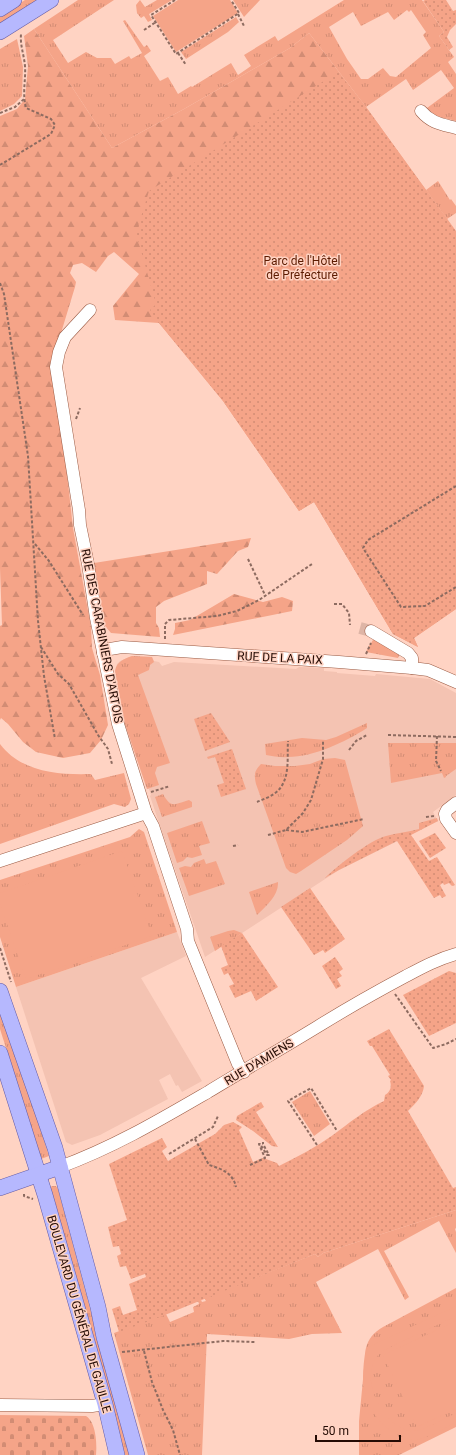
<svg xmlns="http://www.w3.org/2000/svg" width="456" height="1455" viewBox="0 0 456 1455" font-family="Roboto,sans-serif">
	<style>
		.built { fill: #f4c3b2 }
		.grass { fill: url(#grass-tufts); fill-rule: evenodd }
		.forest { fill: url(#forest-firs) }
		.cemetery { fill: url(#cemetery-stones) }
		.garden { fill: url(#garden-dots) }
		.pitch { fill: #f5a488 }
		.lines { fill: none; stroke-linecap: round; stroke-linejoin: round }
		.minor-tunnel { stroke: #deb5a6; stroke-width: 12; stroke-dasharray: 12 6; stroke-linecap: butt }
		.minor-casing { stroke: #9a5a43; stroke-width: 13 }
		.major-casing { stroke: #645ca6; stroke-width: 16 }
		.path { stroke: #8d6b60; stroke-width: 2; stroke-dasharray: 3 2; stroke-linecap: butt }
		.minor { stroke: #fff; stroke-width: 12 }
		.major { stroke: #b6b8fe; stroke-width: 15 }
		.labels { text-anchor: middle; stroke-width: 3; stroke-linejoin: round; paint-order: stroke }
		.park-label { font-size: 12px; fill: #5d1b00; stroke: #ffd3c3 }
		.street-label { font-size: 12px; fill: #240b04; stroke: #ffd3c3 }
	</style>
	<defs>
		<pattern id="grass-tufts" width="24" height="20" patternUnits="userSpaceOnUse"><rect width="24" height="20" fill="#f5a488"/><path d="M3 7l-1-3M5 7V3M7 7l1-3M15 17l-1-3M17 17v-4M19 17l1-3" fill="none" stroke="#d28c74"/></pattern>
		<pattern id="forest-firs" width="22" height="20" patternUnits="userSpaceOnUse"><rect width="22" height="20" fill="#f5a488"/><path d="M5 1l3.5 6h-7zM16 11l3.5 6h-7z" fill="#d28c74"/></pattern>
		<pattern id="cemetery-stones" width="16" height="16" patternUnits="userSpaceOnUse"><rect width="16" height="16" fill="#f5a488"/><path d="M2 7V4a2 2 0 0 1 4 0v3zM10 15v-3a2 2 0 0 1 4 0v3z" fill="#d28c74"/></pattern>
		<pattern id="garden-dots" width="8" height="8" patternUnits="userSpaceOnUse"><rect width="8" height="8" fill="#f5a488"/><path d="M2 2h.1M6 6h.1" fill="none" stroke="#d28c74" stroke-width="1.8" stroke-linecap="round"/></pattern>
	</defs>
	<rect width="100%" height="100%" fill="#ffd3c3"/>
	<g class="built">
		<polygon points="132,656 152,657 154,661 159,662 162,666 174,662 296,669 299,667 324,668 324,671 337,672 337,673 375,676 376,674 430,679 456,693 456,795 433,812 438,821 339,870 205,957 160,826 150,796 151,795 149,789 147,789 125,724 115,671 117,664 120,661"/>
		<polygon points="177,932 186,956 141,978 202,1081 182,1092 178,1085 176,1086 170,1074 159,1080 168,1099 100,1135 72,1145 66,1142 16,987"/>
	</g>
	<g class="grass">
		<polygon points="25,0 39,0 0,25 0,16"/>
		<path d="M78 0H114L53 40 68 63 86 52 97 58H111L115 64 129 56 131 59 142 53 123 21 125 20 144 47 147 45 151 51 144 56 160 81 168 77 178 94 191 86 192 87 231 63 238 75 251 66 244 55 275 36 278 41 344 0H422L444 32 439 36 454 57 448 62 456 74V121L436 116 427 108 454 88 441 70 413 90 406 79 366 107 309 33 290 48 184 109 112 148 34 29ZM407 10 409 12 411 10 426 32 423 35 431 48 396 77 390 76 383 68 368 79H361L347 59 329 27 353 12 361 26 388 12 394 20Z"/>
		<polygon points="140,0 145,7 157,0 172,0 149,14 152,20 148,22 144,16 141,18 137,13 136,5"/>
		<polygon points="233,0 260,0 244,17"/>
		<polygon points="236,17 239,22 228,32 186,59 181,52"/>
		<polygon points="17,39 23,67 22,96 14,104 0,111 0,49"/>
		<polygon points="438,181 450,200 451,199 456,206 456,213 447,219 426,190"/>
		<polygon points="377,634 402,649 398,658 366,652 369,646"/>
		<path d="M132 656 152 657 154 662 150 665 149 670 138 675 170 763 157 767 155 773 159 785 147 789 125 724 115 671C117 661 124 659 132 656Z"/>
		<path d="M367 723V728C345 742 314 757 288 757 281 758 273 756 266 755L265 744 302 738 326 740 336 737Z"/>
		<polygon points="388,743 456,743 456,769 446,776 446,777 444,778 442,773 391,783"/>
		<path d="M0 744C21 772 58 775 91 774L95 780 124 773 131 799 129 804 125 807 114 804 0 844Z"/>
		<path d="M335 758 345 760 363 826 347 840 301 871 296 874 290 872 286 868 256 784C254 775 254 771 261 764L275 766H295L310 764 323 759Z"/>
		<path d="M163 794C171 809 175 804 189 800L192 802V807L162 817 155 797Z"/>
		<polygon points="202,821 210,843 199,846 202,855 192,858 187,857 183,861 177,863 167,833"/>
		<polygon points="139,829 144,832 177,932 16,987 0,937 0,880 130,837"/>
		<polygon points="204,859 206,864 216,861 225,884 189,896 179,868 185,866 191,867 194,863"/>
		<path d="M278 882C279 895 266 906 257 915L249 892Z"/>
		<polygon points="234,930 242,933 215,951 210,937 228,931"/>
		<polygon points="0,1004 49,1156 41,1159 0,1029"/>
		<polygon points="310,1091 330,1124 314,1136 292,1102"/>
		<polygon points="52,1186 56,1186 58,1189 107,1372 131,1455 123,1455 50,1188"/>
		<polygon points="456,1210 456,1228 455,1229 456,1232 456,1253 439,1221 384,1251 409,1297 405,1300 378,1249 316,1282 342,1333 312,1334 289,1339 207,1334 202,1455 148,1455 114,1333 166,1314 170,1322 194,1312 193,1307 199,1304 198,1301 201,1300 202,1302 206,1301 204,1298 315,1254 318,1257 323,1253"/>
		<path d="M456 1288V1427L399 1455H359V1421L366 1348C368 1339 374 1332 383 1327Z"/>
	</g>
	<g class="forest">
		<polygon points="34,29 112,148 184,109 290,48 309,33 366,107 456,232 456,609 414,638 418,647 393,634 314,502 299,511 223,401 159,323 115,320 113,306 139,274 114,252 108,256 96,272 82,263 73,265 70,273 76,282 75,287 61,333 63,438 73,528 91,627 92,648 100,675 108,725 101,740 90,753 63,758 36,752 23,742 8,724 1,718 0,720 0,626 2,625 0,568 0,116 17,109 25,99 28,66 24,36"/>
		<polygon points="251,538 248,547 238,551 217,574 207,571 207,584 164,601 156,607 156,623 159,628 160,637 111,633 105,626 94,563"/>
		<polygon points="234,594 263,602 282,597 293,601 292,611 173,635 175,629 175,623 190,620"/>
	</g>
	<path class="cemetery" d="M0 1415 86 1416C96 1422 97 1444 96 1455H0Z"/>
	<g class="garden">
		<polygon points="425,0 446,0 453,11 456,10 456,24 450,30 447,37 453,47 449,50 439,36 444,32 423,1"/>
		<polygon points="338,72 366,107 456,231 456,609 414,638 418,647 393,634 314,502 299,511 223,401 159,323 150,310 156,304 136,233 149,191"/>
		<polygon points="211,713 230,742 205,751 194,719"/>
		<polygon points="232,749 246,789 221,797 217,785 224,783 215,757 208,759 207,757"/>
		<path d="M437 818 438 821 411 835 429 861 437 857 455 885 452 886 449 883 444 885 443 883 440 885 446 896 442 898 440 895 434 898 397 841 339 870 325 878C337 866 370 840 386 836 397 833 408 832 419 829V823Z"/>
		<polygon points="435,833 446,848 430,858 419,841"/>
		<polygon points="310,888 345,939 325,953 323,950 314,955 281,907"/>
		<polygon points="242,933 278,987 256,1001 251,991 235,998 229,986 234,984 228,973 224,975 221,968 228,965 221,946"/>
		<polygon points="335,957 343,969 339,972 342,976 337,979 341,986 336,989 322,966"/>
		<polygon points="449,971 456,973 456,1023 429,1036 403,995"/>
		<path d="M389 1029 424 1086C423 1096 415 1104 408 1111L453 1188 456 1187V1210L323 1253 318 1257 315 1254 160 1317 119 1332 112 1309 120 1306 123 1315 137 1310 129 1284 146 1277 145 1274 131 1279 126 1266 120 1267 117 1256 121 1254 119 1246 113 1247 108 1227 127 1220 109 1164 162 1138 167 1147 162 1151 168 1161 215 1134 224 1125 233 1122 242 1127 239 1130 253 1162 263 1158 277 1163 279 1166C297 1157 316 1147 333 1135 349 1123 365 1110 384 1101L385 1095C390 1092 392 1087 390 1081L391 1080 388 1076 390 1075 372 1046H370L367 1041Z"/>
		<polygon points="261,1102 264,1107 256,1112 278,1147 272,1146 253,1131 236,1120 237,1116"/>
	</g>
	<g class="pitch">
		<polygon points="178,0 230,0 238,13 176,52 153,16"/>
		<polygon points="122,851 152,936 26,979 0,904 0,893"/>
		<path d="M456 1306V1316L382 1351C359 1371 375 1410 397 1425 402 1428 408 1432 414 1431 423 1431 447 1417 456 1413V1422C444 1428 430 1437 417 1440 410 1441 403 1437 397 1434 376 1424 364 1401 363 1379 363 1369 364 1358 366 1348Z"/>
		<polygon points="456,1321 456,1409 417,1427 383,1355"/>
	</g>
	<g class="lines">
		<polyline class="minor-tunnel" points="360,628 371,631"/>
		<defs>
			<g id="minor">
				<path d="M421 111C431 123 441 124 456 128"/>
				<polyline points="90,310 65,337 59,352 56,367 79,510 80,525 88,564 96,618 118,724 146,813 153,826 187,929 188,941 238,1064 244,1072"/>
				<polyline points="371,631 408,653 412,658 412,668"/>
				<polyline points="103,653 110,649 122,647 339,662 412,668 428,670 456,682"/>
				<polyline points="456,803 447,810 445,814 446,819 456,833"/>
				<polyline points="0,861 146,813"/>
				<path d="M60 1167C114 1147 158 1121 208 1092 244 1070 281 1049 317 1027 346 1009 376 992 406 976 423 967 438 959 456 954"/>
				<polyline points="0,1405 92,1406 105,1404"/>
			</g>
			<g id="major">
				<polyline points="0,9 14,0"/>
				<polyline points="0,32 51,0"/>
				<polyline points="0,991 55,1148 98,1307 104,1337 137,1455"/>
				<polyline points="0,1053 45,1195 105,1404 117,1455"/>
				<polyline points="0,1188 60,1167"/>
			</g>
		</defs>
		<use href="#minor" class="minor-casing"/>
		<use href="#major" class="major-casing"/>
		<g class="path">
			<polyline points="175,0 151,15 176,54 239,13 231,0"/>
			<polyline points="238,14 244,26"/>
			<polyline points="144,30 156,22"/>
			<polyline points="178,53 186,65"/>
			<polyline points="0,113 15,107 24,99"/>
			<path d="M0 165 51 134 55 125 51 119 26 108C22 93 26 80 25 66 24 55 20 45 21 34"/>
			<polyline points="0,283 4,294 28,456 38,621 44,676 55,739"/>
			<polyline points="76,419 80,408"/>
			<polyline points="456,486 368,540 363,548 401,607 425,606 456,587"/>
			<polyline points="35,544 49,561 83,615"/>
			<polyline points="248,559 265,595"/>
			<polyline points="334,604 342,604 349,613 350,625"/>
			<polyline points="165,639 165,624 169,620 217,616 237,611 259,600 312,564"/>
			<polyline points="41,647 58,674 69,684 98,735 108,749 112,764"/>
			<polyline points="366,654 371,643"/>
			<polyline points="388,735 456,737"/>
			<polyline points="437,736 436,761 441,771"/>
			<polyline points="349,750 356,741 367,735"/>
			<polyline points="151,792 170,786"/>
			<path d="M257 802C264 799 276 795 281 787 290 774 287 755 288 741"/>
			<polyline points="426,817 434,816"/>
			<polyline points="286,830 302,832 364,819"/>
			<polyline points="268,835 286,830 303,813 311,800 323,759 323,740"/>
			<polyline points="233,846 238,845"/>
			<polyline points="0,948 11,982"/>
			<polyline points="395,994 433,1048 446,1044 456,1039"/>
			<path d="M195 1139 209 1165C222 1169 233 1173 236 1187"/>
			<polyline points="317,1145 288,1101 311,1088 337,1131"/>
			<polyline points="169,1154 213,1127 218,1116"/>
			<polyline points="250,1165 265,1158 259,1144 260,1144 267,1155 269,1155 263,1144 263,1142"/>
			<polyline points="24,1194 24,1196 33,1199"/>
			<polyline points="144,1351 152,1382 163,1410 173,1430 180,1455"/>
			<polyline points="122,1352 223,1341 255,1342"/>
		</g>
		<use href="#minor" class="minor"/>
		<use href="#major" class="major"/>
	</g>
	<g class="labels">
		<g class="park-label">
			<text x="302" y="265">Parc de l'Hôtel<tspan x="302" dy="14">de Préfecture</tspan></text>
		</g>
		<g class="street-label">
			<text transform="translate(102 636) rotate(79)" y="4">RUE DES CARABINIERS D'ARTOIS</text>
			<text transform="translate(280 658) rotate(3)" y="4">RUE DE LA PAIX</text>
			<text transform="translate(259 1062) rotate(-31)" y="4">RUE D'AMIENS</text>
			<text transform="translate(79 1314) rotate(74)" y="4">BOULEVARD DU GÉNÉRAL DE GAULLE</text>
		</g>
	</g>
	<path d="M316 1435v6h84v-6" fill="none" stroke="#240b04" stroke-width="2"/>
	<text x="322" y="1435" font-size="12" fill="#240b04" stroke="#ffd3c3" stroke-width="3" paint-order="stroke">50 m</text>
</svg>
